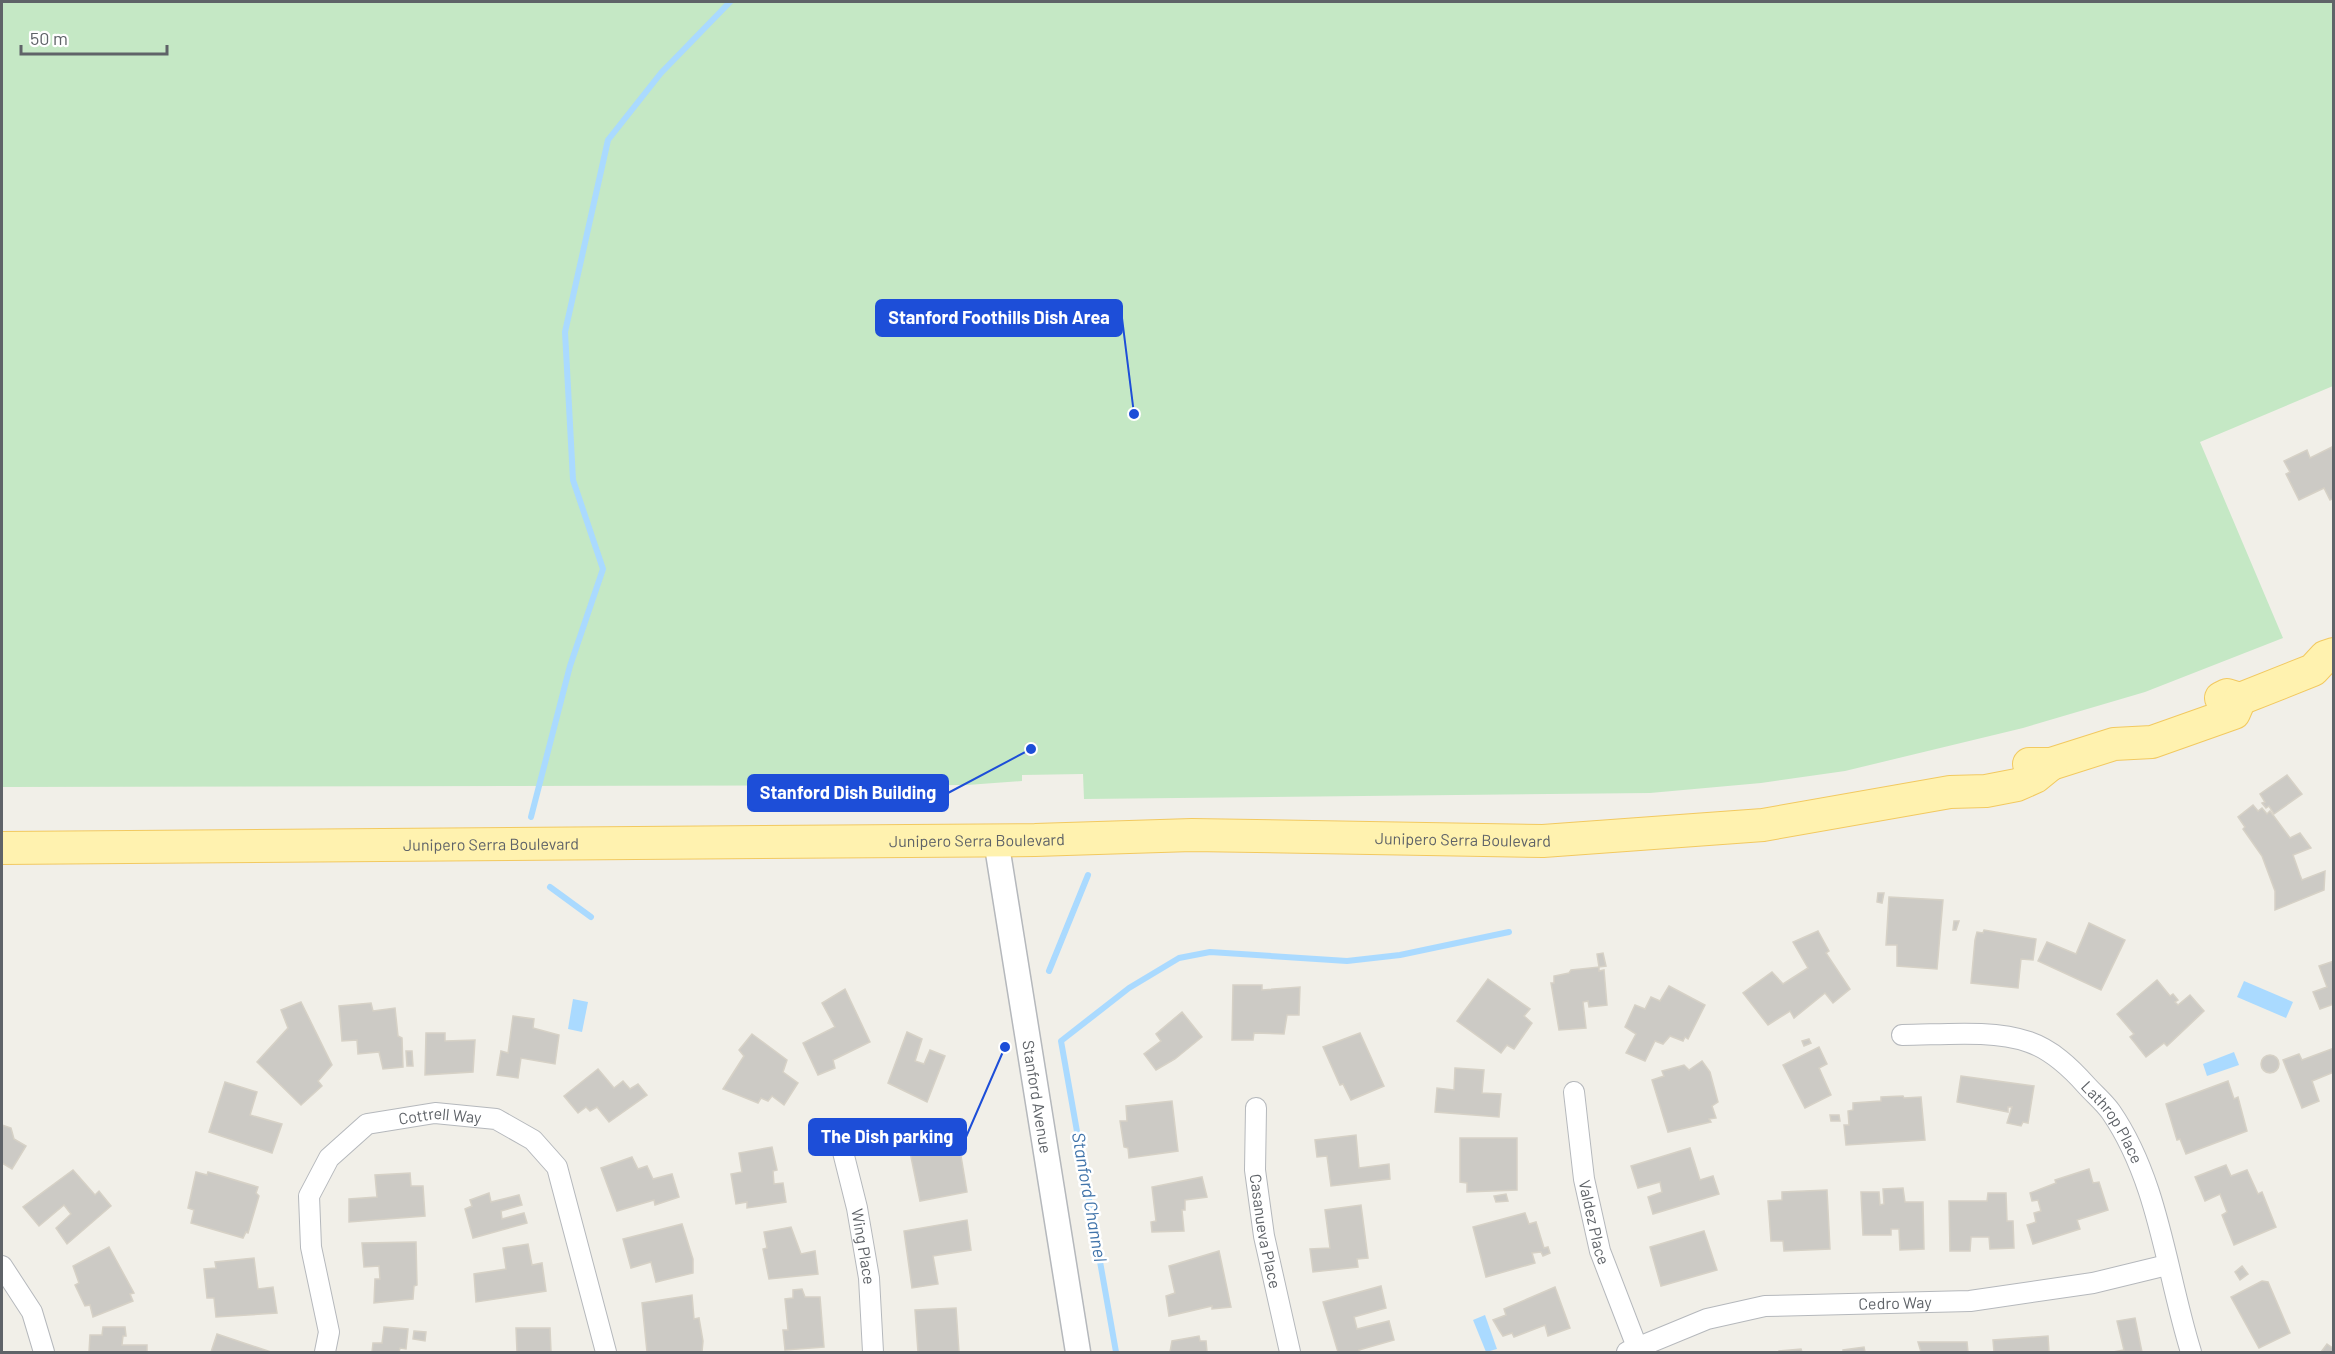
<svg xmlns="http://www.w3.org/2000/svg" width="2335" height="1354" viewBox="0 0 2335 1354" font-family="Barlow,sans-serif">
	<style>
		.green { fill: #c5e8c5 }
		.water { fill: #aadaff }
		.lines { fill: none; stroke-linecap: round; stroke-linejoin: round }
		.stream { stroke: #aadaff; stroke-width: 6 }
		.building { fill: #cccac5; stroke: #d6d1c6; stroke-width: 1.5 }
		.minor-casing { stroke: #b5b8bc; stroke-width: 22 }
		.tertiary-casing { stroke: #b5b8bc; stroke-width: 27 }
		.primary-casing { stroke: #f2c960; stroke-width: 34 }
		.minor { stroke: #fff; stroke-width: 20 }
		.tertiary { stroke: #fff; stroke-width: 24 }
		.primary { stroke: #fff2af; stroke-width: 32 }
		.labels { text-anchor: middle; stroke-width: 5; stroke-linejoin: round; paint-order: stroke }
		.street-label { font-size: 16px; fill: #5f6368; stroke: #fff }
		.water-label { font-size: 18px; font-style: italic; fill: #4174aa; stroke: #fff }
		.leader { fill: none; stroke: #1d4ed8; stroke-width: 2 }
		.callout-dot { fill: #1d4ed8; stroke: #fff; stroke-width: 2 }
		.callout { fill: #1d4ed8; stroke: #1d4ed8; stroke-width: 2 }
		.callout-label { font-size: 18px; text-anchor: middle; font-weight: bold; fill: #fff }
	</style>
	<rect width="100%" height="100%" fill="#f1efe8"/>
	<polygon class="green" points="2,2 2333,2 2333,386 2200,442 2283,638 2145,692 2023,728 1845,771 1761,783 1650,793 1084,799 1083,774 1022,775 1022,781 967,785 2,787"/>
	<g class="water">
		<polygon points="2244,981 2293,1002 2286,1018 2237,997"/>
		<polygon points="573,999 588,1002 582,1032 568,1029"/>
		<polygon points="2234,1052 2239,1065 2207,1076 2203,1064"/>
		<polygon points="1485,1315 1497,1349 1486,1352 1473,1320"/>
	</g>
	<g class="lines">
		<g class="stream">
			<polyline points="531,817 570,666 603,569 573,480 565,332 608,140 661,73 730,2"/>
			<polyline points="550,887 591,917"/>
			<polyline points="1049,971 1088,875"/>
			<polyline points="1116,1352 1061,1041 1129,988 1179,958 1210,952 1347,961 1400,955 1509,932"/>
		</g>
	</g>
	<g class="building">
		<polygon points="2332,447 2334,498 2330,500 2324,488 2299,500 2286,474 2290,472 2284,461 2307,450 2310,458"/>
		<polygon points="1035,743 1035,754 1027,755 1026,744"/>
		<polygon points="2287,775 2302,794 2274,814 2269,806 2266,808 2262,803 2265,802 2260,794"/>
		<polygon points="2253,805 2258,811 2262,808 2267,814 2270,811 2290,838 2300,833 2311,848 2293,855 2300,875 2302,880 2325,871 2324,890 2275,910 2275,891 2262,856 2243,829 2245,827 2238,817"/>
		<polygon points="1878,893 1884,893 1882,903 1877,902"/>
		<polygon points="1889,897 1943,900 1937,969 1897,966 1897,945 1886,945"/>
		<polygon points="1954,921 1959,921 1956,930 1953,930"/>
		<polygon points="2089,923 2125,940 2101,990 2038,961 2047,942 2076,954"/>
		<polygon points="1984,930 2036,939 2033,960 2021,959 2018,988 1971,983 1975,940 1977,932 1983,933"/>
		<polygon points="1818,931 1829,951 1826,953 1850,989 1833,1003 1825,993 1794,1018 1790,1011 1768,1025 1743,993 1772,972 1783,984 1808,968 1793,942"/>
		<polygon points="1603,953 1606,966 1599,967 1597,954"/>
		<polygon points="2334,961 2334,1004 2320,1009 2313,992 2327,987 2319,966"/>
		<polygon points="1599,967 1599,971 1604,970 1607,1005 1589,1007 1588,1001 1583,1002 1586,1028 1559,1030 1551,983 1554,983 1554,976 1569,973 1571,970"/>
		<polygon points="1488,979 1530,1009 1524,1016 1532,1023 1514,1049 1507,1045 1501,1053 1457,1021"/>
		<polygon points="2157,980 2170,996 2173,994 2178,1000 2175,1002 2178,1005 2190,995 2204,1011 2167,1046 2164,1043 2146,1057 2130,1037 2134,1034 2117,1014"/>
		<polygon points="1233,985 1262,985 1262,990 1300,987 1299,1015 1287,1015 1284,1034 1254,1033 1253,1040 1232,1040"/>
		<polygon points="1669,986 1705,1005 1688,1039 1685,1037 1683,1041 1670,1036 1663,1044 1655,1041 1645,1061 1626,1053 1636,1034 1625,1027 1635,1005 1645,1009 1651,997 1660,1001"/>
		<polygon points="845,989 870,1042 833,1060 835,1068 818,1075 803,1043 835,1027 822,1003"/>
		<polygon points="301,1002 332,1065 318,1081 322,1086 301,1105 257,1062 288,1028 281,1010"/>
		<polygon points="371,1003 373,1011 395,1008 398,1036 402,1038 403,1067 383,1069 379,1052 358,1054 357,1040 342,1041 339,1006"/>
		<polygon points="1182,1012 1202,1037 1175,1059 1156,1070 1144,1054 1161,1041 1156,1034"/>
		<polygon points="513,1016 534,1019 533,1028 559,1035 555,1064 521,1058 518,1078 497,1075 501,1051 508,1053"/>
		<polygon points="907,1032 922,1039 915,1061 924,1064 930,1050 945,1056 927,1102 888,1083"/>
		<polygon points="426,1033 445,1033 445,1041 475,1040 473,1072 425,1075"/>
		<polygon points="1360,1033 1384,1086 1351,1100 1343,1084 1340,1085 1323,1047"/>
		<polygon points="752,1034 787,1060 783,1072 798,1083 784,1105 772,1096 768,1101 761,1098 758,1103 723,1089 744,1056 739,1050"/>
		<polygon points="1809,1039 1811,1043 1804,1046 1802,1041"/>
		<polygon points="1819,1047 1827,1064 1819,1068 1831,1095 1805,1108 1783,1065"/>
		<polygon points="2334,1048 2334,1072 2312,1081 2319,1101 2302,1108 2283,1060 2299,1054 2302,1060"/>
		<polygon points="406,1051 412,1051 413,1066 407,1066"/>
		<circle cx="2270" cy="1064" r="9"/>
		<polygon points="1702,1061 1710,1072 1718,1102 1712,1106 1716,1118 1709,1119 1711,1122 1668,1132 1652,1080 1664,1076 1662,1071 1684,1065 1689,1070"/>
		<polygon points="1455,1068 1484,1070 1482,1093 1501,1094 1499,1117 1435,1112 1437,1088 1454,1090"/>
		<polygon points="598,1069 614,1088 623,1081 630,1089 638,1084 647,1095 609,1122 597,1107 590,1111 586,1107 578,1113 564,1096"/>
		<polygon points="1961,1076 2034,1086 2028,1123 2023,1122 2021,1126 2007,1123 2012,1107 2008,1107 2008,1112 1957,1102"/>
		<polygon points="2228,1081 2234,1099 2238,1097 2247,1131 2186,1154 2180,1139 2177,1140 2166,1104"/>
		<polygon points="225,1082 257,1092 250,1115 282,1124 272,1153 209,1132"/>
		<polygon points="1903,1096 1904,1098 1921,1097 1925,1140 1846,1145 1844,1125 1849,1125 1848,1111 1853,1110 1853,1103 1881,1101 1881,1097"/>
		<polygon points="1172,1101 1178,1151 1129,1158 1128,1148 1124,1147 1120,1121 1127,1121 1126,1106"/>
		<polygon points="1830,1115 1839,1115 1840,1121 1831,1121"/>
		<polygon points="2,1125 11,1128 14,1139 26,1146 12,1169 2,1163"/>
		<polygon points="1356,1135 1359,1168 1389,1164 1390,1179 1331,1186 1327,1156 1317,1157 1315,1140"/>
		<polygon points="958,1138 967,1192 920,1201 909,1147"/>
		<polygon points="1460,1138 1517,1138 1517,1190 1467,1192 1467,1183 1460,1182"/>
		<polygon points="772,1147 777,1170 773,1171 774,1184 783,1183 786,1202 747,1208 747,1202 736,1204 731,1174 742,1172 739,1153"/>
		<polygon points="1690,1148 1700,1180 1713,1176 1719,1194 1653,1214 1648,1197 1662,1192 1660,1182 1638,1188 1631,1166"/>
		<polygon points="632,1157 638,1169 647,1166 653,1179 672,1174 679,1197 655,1205 654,1200 617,1211 601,1168"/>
		<polygon points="2226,1165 2231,1176 2247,1170 2258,1194 2262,1192 2276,1227 2234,1245 2222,1215 2227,1212 2220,1194 2205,1201 2195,1177"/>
		<polygon points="2089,1169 2093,1183 2099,1182 2108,1210 2077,1220 2080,1229 2033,1244 2027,1225 2036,1222 2034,1213 2041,1211 2038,1200 2032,1201 2030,1193 2056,1183 2055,1180"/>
		<polygon points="73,1170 95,1195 99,1191 111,1206 67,1244 56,1228 71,1214 64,1205 39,1226 23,1207"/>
		<polygon points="196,1172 207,1175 208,1172 258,1187 256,1193 259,1196 248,1233 246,1232 243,1238 191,1223 194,1210 188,1208"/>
		<polygon points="410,1173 411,1186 423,1186 425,1216 349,1222 349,1199 377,1197 375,1175"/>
		<polygon points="1202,1177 1207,1197 1185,1200 1185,1210 1182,1210 1184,1231 1152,1232 1151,1222 1156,1221 1152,1187"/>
		<polygon points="1903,1188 1905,1202 1923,1202 1924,1249 1900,1250 1899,1229 1891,1229 1891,1235 1863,1235 1861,1192 1879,1192 1880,1205 1884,1204 1883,1189"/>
		<polygon points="1827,1190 1830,1249 1784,1251 1783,1241 1771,1241 1768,1201 1782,1200 1782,1192"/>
		<polygon points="489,1193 491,1202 519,1195 522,1205 501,1211 502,1219 524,1213 527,1223 473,1238 465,1209 472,1206 470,1200"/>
		<polygon points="1988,1193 2006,1193 2007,1221 2013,1221 2014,1248 1990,1249 1989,1237 1971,1237 1970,1251 1950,1251 1949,1201 1987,1201"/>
		<polygon points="1506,1194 1508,1201 1496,1202 1494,1196"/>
		<polygon points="1361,1205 1368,1258 1357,1259 1358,1267 1313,1272 1310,1249 1330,1248 1325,1210"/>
		<polygon points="1525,1213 1529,1224 1536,1222 1544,1248 1548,1247 1550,1253 1543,1256 1541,1252 1532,1253 1535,1263 1486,1277 1473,1227"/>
		<polygon points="967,1220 971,1250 933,1256 938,1284 912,1288 904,1231"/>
		<polygon points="682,1224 693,1259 693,1273 656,1282 651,1262 631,1268 623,1239"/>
		<polygon points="791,1227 801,1254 815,1251 818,1274 769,1279 763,1249 767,1248 764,1232"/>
		<polygon points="1704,1231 1717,1270 1661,1286 1650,1247"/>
		<polygon points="416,1242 417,1285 414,1286 413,1299 374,1303 375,1279 380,1279 379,1266 364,1267 362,1243"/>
		<polygon points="528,1244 532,1265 542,1263 546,1291 476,1302 474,1274 506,1269 503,1248"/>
		<polygon points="109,1247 134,1293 130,1294 133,1301 93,1317 90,1305 85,1306 75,1285 79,1283 73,1266"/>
		<polygon points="1219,1251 1231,1307 1212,1309 1212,1306 1169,1316 1166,1296 1175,1293 1169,1266"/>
		<polygon points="254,1258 258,1289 273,1287 277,1313 216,1317 214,1298 207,1298 204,1269 216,1268 215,1262"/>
		<polygon points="2242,1266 2248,1274 2240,1280 2235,1272"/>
		<polygon points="2262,1281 2268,1282 2290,1333 2259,1348 2231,1297"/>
		<polygon points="1381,1286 1386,1308 1354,1317 1357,1329 1389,1321 1394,1340 1359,1350 1360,1352 1338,1352 1323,1302"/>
		<polygon points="1555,1287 1570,1328 1548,1336 1545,1325 1514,1337 1512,1333 1503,1336 1499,1330 1493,1320 1506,1315 1504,1309"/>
		<polygon points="802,1289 805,1297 820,1297 824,1347 785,1350 783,1330 788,1330 785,1299 793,1298 793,1290"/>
		<polygon points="692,1295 694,1319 699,1318 703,1341 702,1352 647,1352 642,1303"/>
		<polygon points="956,1308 959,1352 918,1352 915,1310"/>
		<polygon points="2135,1318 2142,1352 2113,1352 2124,1350 2117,1321"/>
		<polygon points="103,1327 125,1327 126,1336 123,1336 122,1345 147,1345 147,1352 89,1352 90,1335 102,1335"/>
		<polygon points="384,1327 408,1329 406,1349 400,1348 399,1352 372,1352 373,1343 382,1343"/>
		<polygon points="516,1328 550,1328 551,1352 517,1352"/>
		<polygon points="414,1331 426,1332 425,1341 413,1339"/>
		<polygon points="217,1334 271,1352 211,1352"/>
		<polygon points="1199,1336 1200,1341 1206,1341 1207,1352 1170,1352 1172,1341"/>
		<polygon points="2048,1336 2049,1352 1994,1352 1993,1340"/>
		<polygon points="1918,1342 1967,1342 1968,1352 1921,1352"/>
		<polygon points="2327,1344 2334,1349 2334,1352 2321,1352"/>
		<polygon points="1864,1347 1865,1352 1843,1352 1843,1350"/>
		<polygon points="1801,1349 1802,1352 1779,1352 1779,1351"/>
	</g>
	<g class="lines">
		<defs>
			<g id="minor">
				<path id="s1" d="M1902 1035C1940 1035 1992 1029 2029 1042 2052 1050 2070 1067 2086 1085 2094 1094 2104 1102 2111 1112 2159 1182 2166 1272 2191 1352"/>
				<path id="s2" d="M1574 1092 1584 1179 1600 1251 1637 1347"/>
				<path id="s3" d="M1256 1108 1255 1170 1264 1236 1290 1352"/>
				<path id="s4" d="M841 1144 857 1208 869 1278 873 1352"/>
				<polyline points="2,1266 32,1312 44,1352"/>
				<path id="s5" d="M325 1352 329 1332 311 1247 309 1196 329 1158 367 1124 435 1113 496 1119 533 1140 557 1167 606 1352"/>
				<path id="s6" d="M1627 1352 1707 1319 1765 1306 1970 1301 2093 1283 2167 1265"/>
			</g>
			<g id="tertiary">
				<path id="s7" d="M996 840 1078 1352"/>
			</g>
			<g id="primary">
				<polyline points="2221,698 2227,695 2240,699 2313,670 2325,657 2334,654"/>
				<polyline points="2029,764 2051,764 2114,744 2152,742 2234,713 2240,699"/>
				<path id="s8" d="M2 848 1035 840 1192 835 1543 841 1763 825 1950 792 1986 791 2017 785 2035 777 2051 764"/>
			</g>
		</defs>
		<use href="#minor" class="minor-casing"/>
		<use href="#tertiary" class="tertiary-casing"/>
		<use href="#primary" class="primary-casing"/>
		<use href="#minor" class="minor"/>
		<use href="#tertiary" class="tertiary"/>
		<use href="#primary" class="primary"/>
	</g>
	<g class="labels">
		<g class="street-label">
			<text dy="6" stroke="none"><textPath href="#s8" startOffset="1461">Junipero Serra Boulevard</textPath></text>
			<text dy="6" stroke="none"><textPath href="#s8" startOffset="975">Junipero Serra Boulevard</textPath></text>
			<text dy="6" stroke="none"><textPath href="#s8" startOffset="489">Junipero Serra Boulevard</textPath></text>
			<text dy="6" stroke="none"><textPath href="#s7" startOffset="260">Stanford Avenue</textPath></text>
			<text dy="6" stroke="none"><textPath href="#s5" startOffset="326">Cottrell Way</textPath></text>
			<text dy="6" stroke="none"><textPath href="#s1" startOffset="246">Lathrop Place</textPath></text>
			<text dy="6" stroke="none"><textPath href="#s2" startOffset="132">Valdez Place</textPath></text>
			<text dy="6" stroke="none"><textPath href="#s3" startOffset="124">Casanueva Place</textPath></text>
			<text dy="6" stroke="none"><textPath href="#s4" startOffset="105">Wing Place</textPath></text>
			<text dy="6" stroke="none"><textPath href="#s6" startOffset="276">Cedro Way</textPath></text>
		</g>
		<g class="water-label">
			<text transform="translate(1089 1197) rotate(80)" y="6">Stanford Channel</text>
		</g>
	</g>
	<path class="leader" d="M1134 414L1122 318M1031 749L948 793M1005 1047L966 1137"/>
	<g class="callout-dot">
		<circle cx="1134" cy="414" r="6"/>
		<circle cx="1031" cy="749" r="6"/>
		<circle cx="1005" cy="1047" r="6"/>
	</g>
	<g class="callout">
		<rect x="876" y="300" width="246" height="36" rx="6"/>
		<rect x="748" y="775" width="200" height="36" rx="6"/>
		<rect x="809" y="1119" width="157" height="36" rx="6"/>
	</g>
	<g class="callout-label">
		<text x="999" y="324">Stanford Foothills Dish Area</text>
		<text x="848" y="799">Stanford Dish Building</text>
		<text x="887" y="1143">The Dish parking</text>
	</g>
	<rect width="2335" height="1354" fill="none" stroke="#5f6368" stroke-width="6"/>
	<path d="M21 45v9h146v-9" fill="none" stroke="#5f6368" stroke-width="3"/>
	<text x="30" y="45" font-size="18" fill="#5f6368" stroke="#ffffff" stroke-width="4.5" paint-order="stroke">50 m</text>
</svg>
